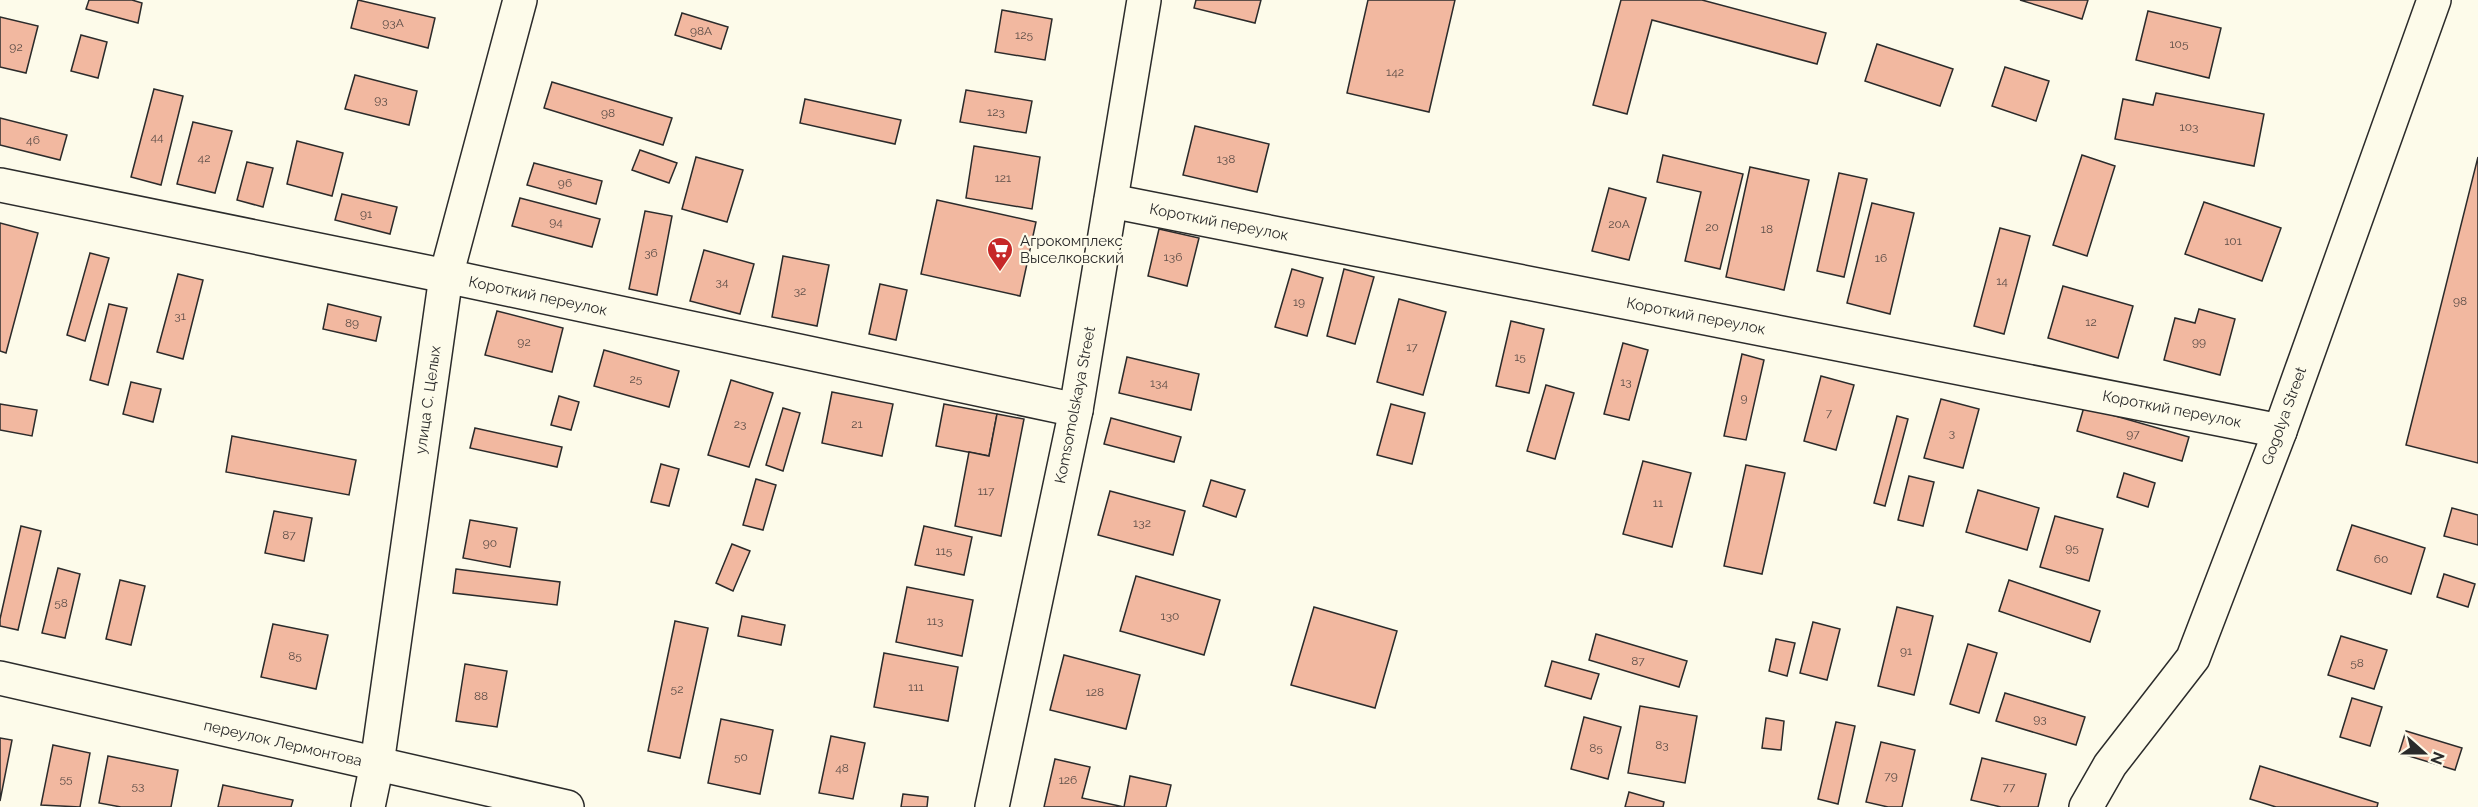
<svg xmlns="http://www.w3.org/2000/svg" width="2478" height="807" viewBox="0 0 2478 807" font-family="Raleway,sans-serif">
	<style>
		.building { fill: #f2b8a0; stroke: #2b2b2b; stroke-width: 1.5 }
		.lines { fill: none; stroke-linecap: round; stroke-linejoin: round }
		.minor-casing { stroke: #2b2b2b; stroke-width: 36 }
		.major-casing { stroke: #2b2b2b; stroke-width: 36 }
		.minor { stroke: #fdfbea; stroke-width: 33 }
		.major { stroke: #fdfbea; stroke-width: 33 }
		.labels { text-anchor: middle; stroke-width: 4.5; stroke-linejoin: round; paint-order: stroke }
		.number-label { font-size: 12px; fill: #5d4e48 }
		.street-label { font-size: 15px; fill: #2b2b2b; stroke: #fdfbea }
		.poi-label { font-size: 15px; fill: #2b2b2b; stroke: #fdfbea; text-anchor: start }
	</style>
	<rect width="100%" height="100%" fill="#fdfbea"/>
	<g class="building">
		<polygon points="89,0 132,0 142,3 138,23 86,9"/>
		<polygon points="358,0 435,18 428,48 351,28"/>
		<polygon points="1196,0 1261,0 1255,23 1194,8"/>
		<polygon points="1368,0 1455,0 1429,112 1347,93"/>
		<polygon points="1621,0 1702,0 1826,33 1817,64 1652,20 1627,114 1593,105"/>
		<polygon points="2020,0 2088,0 2082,19"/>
		<polygon points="1002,10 1052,19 1045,60 995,52"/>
		<polygon points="2148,11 2221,28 2209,78 2136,60"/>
		<polygon points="682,13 728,27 721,49 675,35"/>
		<polygon points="0,17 38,26 26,73 0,67"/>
		<polygon points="81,35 107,42 98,78 71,71"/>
		<polygon points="1877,44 1953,69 1940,106 1865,81"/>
		<polygon points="2005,67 2049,81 2036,121 1992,106"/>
		<polygon points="355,75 417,91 409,125 345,109"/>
		<polygon points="552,82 672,118 663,145 544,108"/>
		<polygon points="154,89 183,96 161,185 131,177"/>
		<polygon points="966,90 1032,101 1026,133 960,122"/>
		<polygon points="2156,93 2264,114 2254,166 2115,139 2123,99 2153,105"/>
		<polygon points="805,99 901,120 895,144 800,123"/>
		<polygon points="0,118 67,135 60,160 0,145"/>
		<polygon points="193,122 232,131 215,193 177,184"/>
		<polygon points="1195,126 1269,144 1257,192 1183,175"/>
		<polygon points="297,141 343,153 332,196 287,184"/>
		<polygon points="974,146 1040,157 1032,209 966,198"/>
		<polygon points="640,150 677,163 669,183 632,170"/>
		<polygon points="1663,155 1743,174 1720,269 1685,261 1701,192 1657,182"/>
		<polygon points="2082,155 2115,166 2087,256 2053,245"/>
		<polygon points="696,157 743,170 727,222 682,209"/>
		<polygon points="2478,157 2478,463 2406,445"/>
		<polygon points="247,162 273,168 263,207 237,200"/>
		<polygon points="534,163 602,181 596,204 527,185"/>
		<polygon points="1750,167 1809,180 1784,290 1726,277"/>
		<polygon points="1839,173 1867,179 1844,277 1817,271"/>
		<polygon points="1609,188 1646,198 1629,260 1592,251"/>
		<polygon points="342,194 397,207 390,234 335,220"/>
		<polygon points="520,198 600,219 592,247 512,226"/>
		<polygon points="937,200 1036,222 1020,296 921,274"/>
		<polygon points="2204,202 2281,228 2262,281 2185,254"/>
		<polygon points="1872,203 1914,213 1890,314 1847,303"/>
		<polygon points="645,211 672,216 657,295 629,289"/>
		<polygon points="0,223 38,233 6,353 0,351"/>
		<polygon points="2000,228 2030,236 2004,334 1974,326"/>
		<polygon points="1159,229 1199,238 1187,286 1148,276"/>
		<polygon points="704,250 754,264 740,314 690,301"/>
		<polygon points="90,253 109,258 85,341 67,335"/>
		<polygon points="783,256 829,265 817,326 772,317"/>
		<polygon points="1292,269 1323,278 1307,336 1275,327"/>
		<polygon points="1344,269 1374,277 1355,344 1327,336"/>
		<polygon points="178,274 203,280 183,359 157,352"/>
		<polygon points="880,284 907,290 896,340 869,334"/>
		<polygon points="2063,286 2133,306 2118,358 2048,338"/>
		<polygon points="1399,299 1446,312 1423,395 1377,382"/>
		<polygon points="109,304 127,308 108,385 90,380"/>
		<polygon points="328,304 381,317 376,341 323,329"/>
		<polygon points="2199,309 2235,319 2220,375 2164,360 2175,318 2195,323"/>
		<polygon points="497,311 563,328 552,372 485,355"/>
		<polygon points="1511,321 1544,329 1529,393 1496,386"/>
		<polygon points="1623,343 1648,350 1629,420 1604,414"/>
		<polygon points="604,350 679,371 669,407 594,386"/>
		<polygon points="1742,354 1764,360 1746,440 1724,436"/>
		<polygon points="1127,357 1199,374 1191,410 1119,393"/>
		<polygon points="1821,376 1854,385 1836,450 1804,441"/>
		<polygon points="731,380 773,393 749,467 708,455"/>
		<polygon points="131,382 161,389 153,422 123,414"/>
		<polygon points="1546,385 1574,393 1555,459 1527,451"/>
		<polygon points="832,392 893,404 882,456 822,443"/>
		<polygon points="559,396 579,402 571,430 551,425"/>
		<polygon points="1941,399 1979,409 1963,468 1924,458"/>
		<polygon points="0,404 37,410 32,436 0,430"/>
		<polygon points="944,404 997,414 989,456 936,446"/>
		<polygon points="1391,404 1425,413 1412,464 1377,455"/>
		<polygon points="2084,407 2189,437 2182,461 2077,431"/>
		<polygon points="783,408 800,413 783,471 766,465"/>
		<polygon points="997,414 1024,419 1001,536 955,526 969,452 989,456"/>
		<polygon points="1897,416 1908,419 1885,506 1874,503"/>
		<polygon points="1111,418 1181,437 1174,462 1104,444"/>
		<polygon points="475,428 562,447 557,467 470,448"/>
		<polygon points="232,436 356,460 349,495 226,472"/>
		<polygon points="1643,461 1691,473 1672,547 1623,534"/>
		<polygon points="661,464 679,469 669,506 651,502"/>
		<polygon points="1746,465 1785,473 1762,574 1724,566"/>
		<polygon points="2124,473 2155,483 2148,507 2117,497"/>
		<polygon points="1909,476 1934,482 1923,526 1898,520"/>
		<polygon points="756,479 776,485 763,530 743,525"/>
		<polygon points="1211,480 1245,490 1236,517 1203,506"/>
		<polygon points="1978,490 2039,508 2027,550 1966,532"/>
		<polygon points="1110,491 1185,511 1173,555 1098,535"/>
		<polygon points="2452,508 2478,515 2478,545 2444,536"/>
		<polygon points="274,511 312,518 304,561 265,553"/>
		<polygon points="2055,516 2103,529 2089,581 2040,567"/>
		<polygon points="470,520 517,528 510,567 463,558"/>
		<polygon points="2352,525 2425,548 2411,594 2337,570"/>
		<polygon points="21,526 41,531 18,630 0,626 0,619"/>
		<polygon points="924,526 972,537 964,575 915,565"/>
		<polygon points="732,544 750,551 733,591 716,583"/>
		<polygon points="58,568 80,574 65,638 42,633"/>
		<polygon points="456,569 560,582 557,605 453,593"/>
		<polygon points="2444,574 2475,584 2468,607 2437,597"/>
		<polygon points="1136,576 1220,600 1204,655 1120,631"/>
		<polygon points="120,580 145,586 131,645 106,639"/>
		<polygon points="2009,580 2100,611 2090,642 1999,611"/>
		<polygon points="907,587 973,600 962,656 896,642"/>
		<polygon points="1314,607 1397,631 1375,708 1291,685"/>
		<polygon points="1897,607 1933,616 1914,695 1878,686"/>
		<polygon points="742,616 785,625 781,645 738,636"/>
		<polygon points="675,621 708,628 680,758 648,751"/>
		<polygon points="1813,622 1840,629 1827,680 1800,673"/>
		<polygon points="273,624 328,635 316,689 261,677"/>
		<polygon points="1596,634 1687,661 1679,687 1589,660"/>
		<polygon points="2341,636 2387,650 2374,689 2328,675"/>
		<polygon points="1776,639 1795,643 1787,676 1769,671"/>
		<polygon points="1968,644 1997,653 1979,713 1950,704"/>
		<polygon points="884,653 958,667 948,721 874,707"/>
		<polygon points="1064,655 1140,675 1126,729 1050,710"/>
		<polygon points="1552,661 1599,674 1591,699 1545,686"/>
		<polygon points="465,664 507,671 497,727 456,721"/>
		<polygon points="2005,693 2085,717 2076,745 1996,721"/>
		<polygon points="2352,698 2382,707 2370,746 2340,737"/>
		<polygon points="1640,706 1697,716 1685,783 1628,773"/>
		<polygon points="1584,717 1621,727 1608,779 1571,769"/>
		<polygon points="1766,718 1784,721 1781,750 1762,748"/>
		<polygon points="721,719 773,730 760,794 708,783"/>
		<polygon points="1836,722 1855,726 1838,804 1818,799"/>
		<polygon points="2406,731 2462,748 2455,770 2399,753"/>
		<polygon points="831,736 865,743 853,799 819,793"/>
		<polygon points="0,738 12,740 0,801"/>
		<polygon points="1881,742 1915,750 1902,807 1888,807 1866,802"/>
		<polygon points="53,745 90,753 80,807 41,805"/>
		<polygon points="108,756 178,770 171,807 121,807 99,803"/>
		<polygon points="1982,758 2046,774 2038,807 2001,807 1971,800"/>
		<polygon points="1055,759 1090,767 1082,798 1124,807 1130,776 1171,785 1166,807 1044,807"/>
		<polygon points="2260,766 2378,803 2377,807 2276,807 2250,799"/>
		<polygon points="223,785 293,800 291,807 218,807"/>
		<polygon points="1629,792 1664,802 1663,807 1625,807"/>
		<polygon points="903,794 928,797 927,807 901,807"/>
	</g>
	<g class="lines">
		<defs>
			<g id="minor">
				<polyline points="0,185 446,276 1076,410"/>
				<polyline points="1111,201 2280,431"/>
				<polyline points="0,678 567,807"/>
				<polyline points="368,807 377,764 446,276 520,0"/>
				<polyline points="2086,807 2110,765 2193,658 2280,431 2434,0"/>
			</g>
			<polyline id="major" points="992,807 1076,410 1144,0"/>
		</defs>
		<use href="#minor" class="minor-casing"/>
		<use href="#major" class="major-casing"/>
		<use href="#minor" class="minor"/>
		<use href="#major" class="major"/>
	</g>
	<defs>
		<symbol id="supermarket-pin" viewBox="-11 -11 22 30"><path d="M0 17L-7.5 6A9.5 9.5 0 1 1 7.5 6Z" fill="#c62828" stroke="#fdfbea"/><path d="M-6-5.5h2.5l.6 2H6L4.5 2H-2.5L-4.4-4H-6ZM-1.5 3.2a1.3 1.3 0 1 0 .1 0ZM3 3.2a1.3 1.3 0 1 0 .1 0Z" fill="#fff"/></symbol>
	</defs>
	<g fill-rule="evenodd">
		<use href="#supermarket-pin" x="985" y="235" width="30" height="40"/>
	</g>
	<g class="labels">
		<g class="number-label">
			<text x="393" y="27">93А</text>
			<text x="701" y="35">98А</text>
			<text x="1024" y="39">125</text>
			<text x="2179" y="48">105</text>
			<text x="16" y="51">92</text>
			<text x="1395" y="76">142</text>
			<text x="381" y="104">93</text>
			<text x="996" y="116">123</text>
			<text x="608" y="117">98</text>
			<text x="2189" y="131">103</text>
			<text x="157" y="141">44</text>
			<text x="33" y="144">46</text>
			<text x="204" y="162">42</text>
			<text x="1226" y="163">138</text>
			<text x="1003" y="182">121</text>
			<text x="565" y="187">96</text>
			<text x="366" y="218">91</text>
			<text x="556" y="226">94</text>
			<text x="1619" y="228">20А</text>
			<text x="1712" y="231">20</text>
			<text x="1767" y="233">18</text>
			<text x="2233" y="245">101</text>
			<text x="651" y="257">36</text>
			<text x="1173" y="261">136</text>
			<text x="1881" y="262">16</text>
			<text x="2002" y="285">14</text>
			<text x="722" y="286">34</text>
			<text x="800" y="295">32</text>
			<text x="2460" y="305">98</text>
			<text x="1299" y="306">19</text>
			<text x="180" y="320">31</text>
			<text x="2091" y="326">12</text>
			<text x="352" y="327">89</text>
			<text x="524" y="346">92</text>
			<text x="2199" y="346">99</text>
			<text x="1412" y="351">17</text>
			<text x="1520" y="361">15</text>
			<text x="636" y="383">25</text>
			<text x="1626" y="386">13</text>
			<text x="1159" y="387">134</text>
			<text x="1744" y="402">9</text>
			<text x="1829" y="417">7</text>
			<text x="740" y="428">23</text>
			<text x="857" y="428">21</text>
			<text x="1952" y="437">3</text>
			<text x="2133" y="438">97</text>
			<text x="986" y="495">117</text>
			<text x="1658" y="507">11</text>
			<text x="1142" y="527">132</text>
			<text x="289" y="539">87</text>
			<text x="490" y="547">90</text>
			<text x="2072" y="552">95</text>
			<text x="944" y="555">115</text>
			<text x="2381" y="563">60</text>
			<text x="61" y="607">58</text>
			<text x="1170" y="620">130</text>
			<text x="935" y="625">113</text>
			<text x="1906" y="655">91</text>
			<text x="295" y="660">85</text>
			<text x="1638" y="665">87</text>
			<text x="2357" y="667">58</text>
			<text x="916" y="691">111</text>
			<text x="677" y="693">52</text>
			<text x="1095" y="696">128</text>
			<text x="481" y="700">88</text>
			<text x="2040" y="723">93</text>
			<text x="1662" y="749">83</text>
			<text x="1596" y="752">85</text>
			<text x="741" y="761">50</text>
			<text x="842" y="772">48</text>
			<text x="1891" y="780">79</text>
			<text x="66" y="783">55</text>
			<text x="1068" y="784">126</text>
			<text x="138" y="790">53</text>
			<text x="2009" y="791">77</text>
		</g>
		<g class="street-label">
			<text transform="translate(1219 222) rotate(11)" y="5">Короткий переулок</text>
			<text transform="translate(538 296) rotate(12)" y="5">Короткий переулок</text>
			<text transform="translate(1696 316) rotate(11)" y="5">Короткий переулок</text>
			<text transform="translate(428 400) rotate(-82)" y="5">улица С. Целых</text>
			<text transform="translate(1075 405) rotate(-79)" y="5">Komsomolskaya Street</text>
			<text transform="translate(2172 409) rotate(11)" y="5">Короткий переулок</text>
			<text transform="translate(2284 416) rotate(-70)" y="5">Gogolya Street</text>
			<text transform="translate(283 743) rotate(13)" y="5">переулок Лермонтова</text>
		</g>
		<g class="poi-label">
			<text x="1020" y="246">Агрокомплекс<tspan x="1020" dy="17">Выселковский</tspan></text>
		</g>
	</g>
	<g transform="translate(2424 753) rotate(111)" stroke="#fdfbea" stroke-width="4.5" paint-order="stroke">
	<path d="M0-4.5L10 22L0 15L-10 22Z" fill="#2b2b2b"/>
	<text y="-9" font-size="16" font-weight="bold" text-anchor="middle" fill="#2b2b2b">N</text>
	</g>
</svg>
